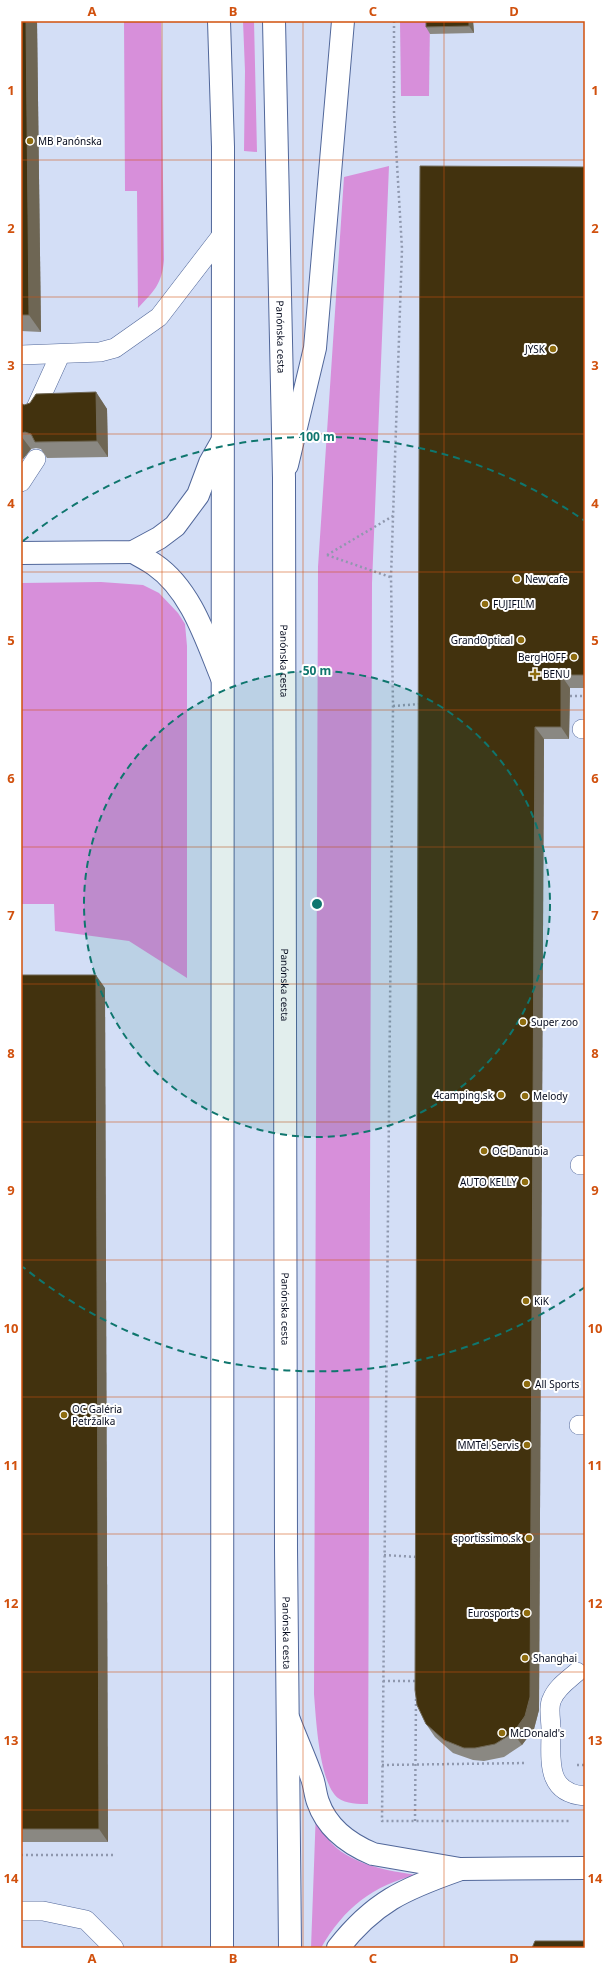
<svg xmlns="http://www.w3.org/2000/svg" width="606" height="1969" viewBox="0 0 606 1969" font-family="'Noto Sans',sans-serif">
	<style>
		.green { fill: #d78fda }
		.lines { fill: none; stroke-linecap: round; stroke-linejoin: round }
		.service-casing { stroke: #51679a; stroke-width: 20 }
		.minor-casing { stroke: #51679a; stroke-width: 24 }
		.secondary-casing { stroke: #51679a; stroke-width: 24 }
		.path { stroke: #8f98ae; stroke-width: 2.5; stroke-dasharray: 2 3; stroke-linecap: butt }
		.service { stroke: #fff; stroke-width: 19 }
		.minor { stroke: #fff; stroke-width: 22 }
		.secondary { stroke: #fff; stroke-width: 22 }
		.wall { fill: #8a8882 }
		.shaded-wall { fill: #6e6654 }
		.building { fill: #42320e; stroke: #6e6654 }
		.grid { fill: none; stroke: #d1510e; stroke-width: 1; stroke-opacity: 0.55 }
		.ring { fill: none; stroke: #0f766e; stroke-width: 2; stroke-dasharray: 7 5 }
		.poi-dot { fill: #8e6c0f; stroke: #fff; stroke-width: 1.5 }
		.labels { text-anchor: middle; stroke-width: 4; stroke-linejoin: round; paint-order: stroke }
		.poi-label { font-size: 10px; fill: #040a1d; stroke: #fff; text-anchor: start }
		.street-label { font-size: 10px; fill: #040a1d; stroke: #fff }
		.centre { fill: #0f766e; stroke: #fff; stroke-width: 2 }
		.ring-label { font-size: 12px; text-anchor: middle; font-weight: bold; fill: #0f766e; stroke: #fff; stroke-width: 4; stroke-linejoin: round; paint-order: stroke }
		.neatline { fill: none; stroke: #d1510e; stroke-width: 1.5 }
		.grid-label { font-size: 13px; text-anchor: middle; font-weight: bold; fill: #d1510e }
	</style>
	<rect width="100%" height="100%" fill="#d3def6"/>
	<g class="green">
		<path d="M124 21H161L164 260C162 284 154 291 138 308L137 191H125Z"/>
		<polygon points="243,21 254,21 257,152 244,151 245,71"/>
		<polygon points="400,21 430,21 429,96 401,96"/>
		<path d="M389 166 372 583 368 1804C359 1804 346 1804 338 1798 319 1783 316 1718 314 1694L318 567 344 177Z"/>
		<polygon points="101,582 143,585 159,593 178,613 185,624 187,646 187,978 129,941 55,931 54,904 21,904 21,583"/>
		<path d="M316 1810C319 1820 321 1830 328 1839 347 1864 388 1871 417 1875 373 1885 344 1908 321 1948H311Z"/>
	</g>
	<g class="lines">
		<defs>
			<g id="service">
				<polyline points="21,355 100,352 115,348 159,317 222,235"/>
				<polyline points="35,410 60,355"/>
				<polyline points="21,482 36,459"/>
				<polyline points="582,729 585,729"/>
				<polyline points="580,1165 585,1165"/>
				<polyline points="579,1425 585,1425"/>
				<path d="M577 1672C568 1680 557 1687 552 1699 548 1707 551 1720 551 1729 551 1760 545 1793 585 1796"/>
				<polyline points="21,1911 43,1911 86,1920 114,1948"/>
			</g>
			<g id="minor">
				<polyline points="287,465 315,348 343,21"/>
				<path d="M133 552C140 556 148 560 155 565 191 590 206 639 222 678"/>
				<polyline points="21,553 133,552 159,538 175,526 198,495 210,463 223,440"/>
				<path d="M289 1720C296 1739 305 1758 312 1778 315 1786 315 1794 318 1802 327 1828 349 1844 373 1854L460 1869 585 1868"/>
				<path d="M338 1948C374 1902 404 1889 458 1870"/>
			</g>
			<g id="secondary">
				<polyline points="219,21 223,147 222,1948"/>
				<path id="s1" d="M274 21 284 478 286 1549 290 1948"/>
			</g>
		</defs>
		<use href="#service" class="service-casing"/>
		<use href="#minor" class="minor-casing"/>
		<use href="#secondary" class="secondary-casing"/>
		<g class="path">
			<polyline points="394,21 394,113 402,249 391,577 393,706 382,1821 570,1821"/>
			<polyline points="327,555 393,516"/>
			<polyline points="327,555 390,577"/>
			<polyline points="570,696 585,696"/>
			<polyline points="393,706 420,704"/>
			<polyline points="384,1555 416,1557"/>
			<polyline points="383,1681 416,1681"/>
			<polyline points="382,1765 526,1763"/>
			<polyline points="577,1765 585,1765"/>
			<polyline points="415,1821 416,1698"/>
			<polyline points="21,1855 113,1855"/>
		</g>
		<use href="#service" class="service"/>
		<use href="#minor" class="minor"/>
		<use href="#secondary" class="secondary"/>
	</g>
	<g class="wall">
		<polygon points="21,21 37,21 41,332 21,331"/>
		<polygon points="473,21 474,33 430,34 426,27"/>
		<polygon points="585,167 585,688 570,688 569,739 544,739 539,1710 534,1729 522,1745 504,1757 484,1761 473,1760 453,1753 435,1737 426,1724"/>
		<polygon points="96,392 107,409 108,457 47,458 41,449 36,448 31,449 23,459 21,459 21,403 24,405"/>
		<polygon points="21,975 105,988 108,1842 21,1842"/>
	</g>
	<g class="shaded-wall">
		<polygon points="26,21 37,21 41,332 29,315"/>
		<polygon points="469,21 473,21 474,33 469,26"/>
		<polygon points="96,392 107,409 108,457 97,441"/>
		<polygon points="21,436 31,449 23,459 21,456"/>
		<polygon points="561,675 570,688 569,739 561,727"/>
		<polygon points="535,727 544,739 539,1710 534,1729 522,1745 513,1733"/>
		<polygon points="96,975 105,988 108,1842 99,1829"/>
	</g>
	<g class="building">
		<polygon points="21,21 26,21 29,315 21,315"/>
		<polygon points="426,21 469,21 469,26 426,27"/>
		<polygon points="420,166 585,167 585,675 561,675 561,727 535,727 530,1697 525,1716 513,1733 495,1744 475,1748 464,1748 444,1740 426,1724 417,1705 415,1690"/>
		<polygon points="96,392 97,441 35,442 31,434 25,432 21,433 21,403 24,405 30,403 36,394"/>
		<polygon points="21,975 96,975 99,1829 21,1829"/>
		<polygon points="535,1941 585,1941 585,1948 532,1948"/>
	</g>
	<path class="grid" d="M162 21V1948M303 21V1948M444 21V1948M21 160H585M21 297H585M21 434H585M21 572H585M21 710H585M21 847H585M21 984H585M21 1122H585M21 1260H585M21 1397H585M21 1534H585M21 1672H585M21 1810H585"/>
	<circle cx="317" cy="904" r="233" fill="#0f766e" fill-opacity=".12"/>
	<g class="ring">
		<circle cx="317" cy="904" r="233"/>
		<path d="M585 1287A467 467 0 0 1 23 1267M23 541A467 467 0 0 1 585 521"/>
	</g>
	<g class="poi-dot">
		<circle cx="30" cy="141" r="4"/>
		<circle cx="553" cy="349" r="4"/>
		<circle cx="517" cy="579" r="4"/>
		<circle cx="485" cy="604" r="4"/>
		<circle cx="521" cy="640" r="4"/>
		<circle cx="574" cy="657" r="4"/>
		<path d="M533 668h4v4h4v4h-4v4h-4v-4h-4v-4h4z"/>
		<circle cx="523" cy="1022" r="4"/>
		<circle cx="501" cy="1095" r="4"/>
		<circle cx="525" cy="1096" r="4"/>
		<circle cx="484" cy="1151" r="4"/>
		<circle cx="525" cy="1182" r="4"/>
		<circle cx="526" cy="1301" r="4"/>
		<circle cx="527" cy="1384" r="4"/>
		<circle cx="64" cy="1415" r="4"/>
		<circle cx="527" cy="1445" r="4"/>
		<circle cx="529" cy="1538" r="4"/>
		<circle cx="527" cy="1613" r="4"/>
		<circle cx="525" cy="1658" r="4"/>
		<circle cx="502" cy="1733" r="4"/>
	</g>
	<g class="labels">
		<g class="poi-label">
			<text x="38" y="145">MB Panónska</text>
			<text x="545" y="353" text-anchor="end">JYSK</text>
			<text x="525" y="583">New cafe</text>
			<text x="493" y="608">FUJIFILM</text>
			<text x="513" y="644" text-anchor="end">GrandOptical</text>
			<text x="566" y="661" text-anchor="end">BergHOFF</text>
			<text x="543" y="678">BENU</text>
			<text x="531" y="1026">Super zoo</text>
			<text x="493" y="1099" text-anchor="end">4camping.sk</text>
			<text x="533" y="1100">Melody</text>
			<text x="492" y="1155">OC Danubia</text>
			<text x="517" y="1186" text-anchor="end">AUTO KELLY</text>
			<text x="534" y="1305">KiK</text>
			<text x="535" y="1388">All Sports</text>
			<text x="72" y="1413">OC Galéria<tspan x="72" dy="12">Petržalka</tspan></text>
			<text x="519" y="1449" text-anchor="end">MMTel Servis</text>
			<text x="521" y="1542" text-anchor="end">sportissimo.sk</text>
			<text x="519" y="1617" text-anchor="end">Eurosports</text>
			<text x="533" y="1662">Shanghai</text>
			<text x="510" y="1737">McDonald's</text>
		</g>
		<g class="street-label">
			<text dy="4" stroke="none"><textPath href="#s1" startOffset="316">Panónska cesta</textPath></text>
			<text dy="4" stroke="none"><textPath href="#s1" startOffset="640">Panónska cesta</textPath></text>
			<text dy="4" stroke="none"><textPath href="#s1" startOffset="964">Panónska cesta</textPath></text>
			<text dy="4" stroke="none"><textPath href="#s1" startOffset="1288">Panónska cesta</textPath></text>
			<text dy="4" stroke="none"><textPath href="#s1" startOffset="1612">Panónska cesta</textPath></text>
		</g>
	</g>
	<circle cx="317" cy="904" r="6" class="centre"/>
	<g class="ring-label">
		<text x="317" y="441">100 m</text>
		<text x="317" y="675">50 m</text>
	</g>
	<rect width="606" height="1969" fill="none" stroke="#ffffff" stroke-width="44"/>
	<rect x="22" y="22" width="562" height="1925" class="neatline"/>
	<g class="grid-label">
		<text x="92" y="16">A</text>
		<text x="233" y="16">B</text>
		<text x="373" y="16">C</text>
		<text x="514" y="16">D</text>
		<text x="11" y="95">1</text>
		<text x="595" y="95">1</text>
		<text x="11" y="233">2</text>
		<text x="595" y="233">2</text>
		<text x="11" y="370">3</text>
		<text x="595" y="370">3</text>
		<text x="11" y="508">4</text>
		<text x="595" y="508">4</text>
		<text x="11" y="645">5</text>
		<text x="595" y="645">5</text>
		<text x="11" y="783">6</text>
		<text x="595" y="783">6</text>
		<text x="11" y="920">7</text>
		<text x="595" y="920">7</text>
		<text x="11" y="1058">8</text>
		<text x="595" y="1058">8</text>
		<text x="11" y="1195">9</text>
		<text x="595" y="1195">9</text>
		<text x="11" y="1333">10</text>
		<text x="595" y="1333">10</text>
		<text x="11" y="1470">11</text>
		<text x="595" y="1470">11</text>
		<text x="11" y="1608">12</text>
		<text x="595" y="1608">12</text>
		<text x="11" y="1745">13</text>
		<text x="595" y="1745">13</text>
		<text x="11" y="1883">14</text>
		<text x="595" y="1883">14</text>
		<text x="92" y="1963">A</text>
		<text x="233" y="1963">B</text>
		<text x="373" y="1963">C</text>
		<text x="514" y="1963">D</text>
	</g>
</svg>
